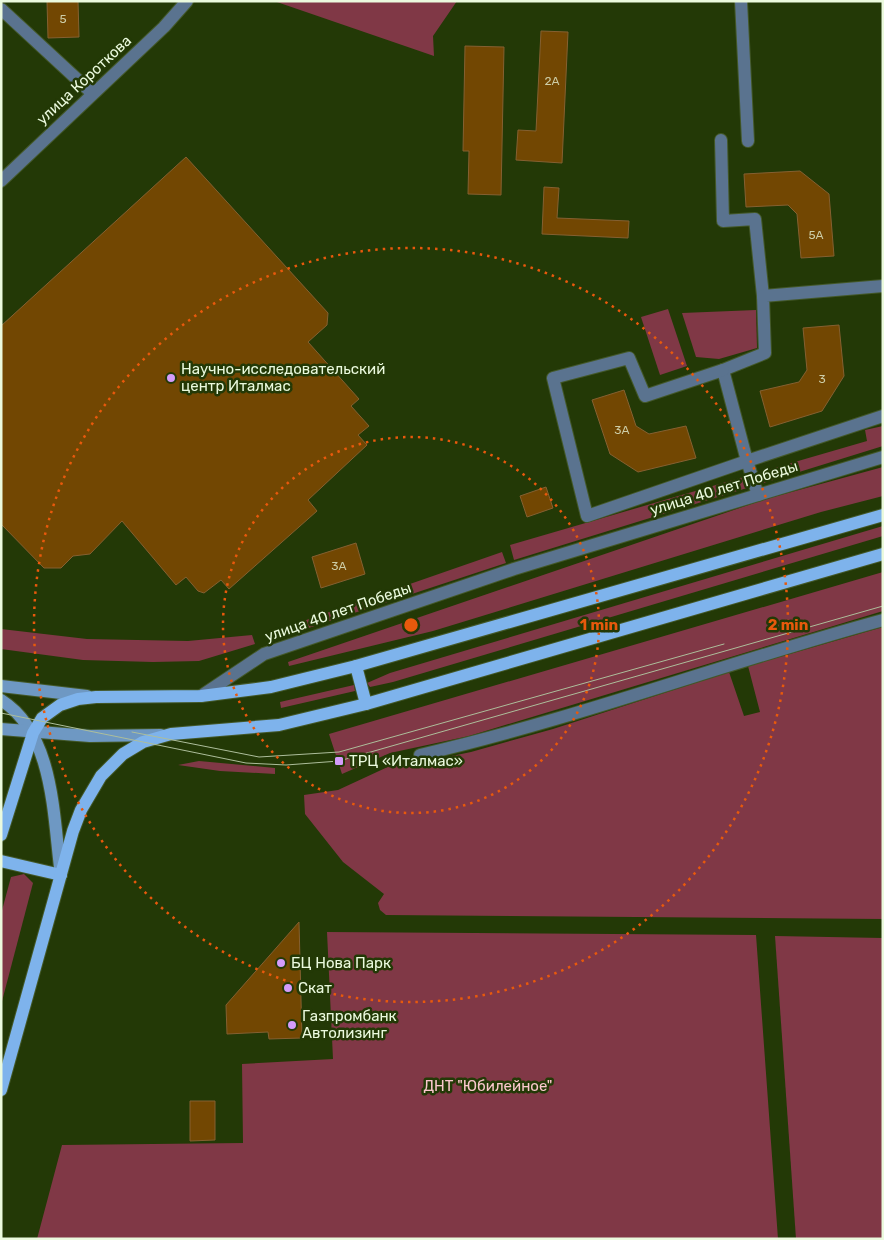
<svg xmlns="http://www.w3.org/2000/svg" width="884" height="1240" viewBox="0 0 884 1240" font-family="Rubik,sans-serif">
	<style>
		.green { fill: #803846 }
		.building { fill: #724702; stroke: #856031 }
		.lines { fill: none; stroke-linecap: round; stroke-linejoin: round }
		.street-casing { stroke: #435829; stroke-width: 14 }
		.secondary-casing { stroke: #435829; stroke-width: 14 }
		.primary-casing { stroke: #435829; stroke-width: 14 }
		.street { stroke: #5a738f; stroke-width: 12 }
		.secondary { stroke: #6e98c3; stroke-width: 12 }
		.primary { stroke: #7eb3ec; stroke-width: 12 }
		.tram { stroke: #adbe9b; stroke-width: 1 }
		.ring { fill: none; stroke: #e8590c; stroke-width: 2.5; stroke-dasharray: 2.5 5 }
		.poi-dot { fill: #d49cfb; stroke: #233906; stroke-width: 2 }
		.labels { text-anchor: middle; stroke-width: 5; stroke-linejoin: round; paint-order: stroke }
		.number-label { font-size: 12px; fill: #cdcda7 }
		.street-label { font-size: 15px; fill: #ebfade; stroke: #233906 }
		.poi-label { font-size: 15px; fill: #ebfade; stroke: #233906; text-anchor: start }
		.park-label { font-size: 15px; fill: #fcc8ce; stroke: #233906 }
		.centre { fill: #e8590c; stroke: #233906; stroke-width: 2.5 }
		.ring-label { font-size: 15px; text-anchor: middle; font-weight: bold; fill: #e8590c; stroke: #233906; stroke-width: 5; stroke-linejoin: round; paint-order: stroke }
	</style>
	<rect width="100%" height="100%" fill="#233906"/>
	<g class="green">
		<polygon points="274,1 457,1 433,36 434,56"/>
		<polygon points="668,309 687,366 660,375 641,317"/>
		<polygon points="756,310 757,348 719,359 696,357 682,313"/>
		<polygon points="883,426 883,446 514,560 510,545 867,441 865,430"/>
		<polygon points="883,467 883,496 821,512 433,631 289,666 288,662 766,499"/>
		<polygon points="883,526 883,536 393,682 370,687 367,683 390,673"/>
		<polygon points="502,552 506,563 269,641 266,634"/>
		<polygon points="883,572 883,611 469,736 390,753 342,774 329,734"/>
		<polygon points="883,627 883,919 386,915 380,910 378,903 384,894 343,862 305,814 304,795 338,790 392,765 418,763 471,752 553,729 729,672 744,716 760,712 748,666"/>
		<polygon points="1,629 87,639 188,641 252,635 255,644 199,661 153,662 83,660 1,649"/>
		<polygon points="354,685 355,691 281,708 280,702"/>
		<polygon points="199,761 275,768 275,774 220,771 178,765"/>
		<polygon points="24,874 33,883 1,1005 1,914 11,877"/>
		<polygon points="327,932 756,935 778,1239 37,1239 62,1145 243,1143 242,1064 333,1059"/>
		<polygon points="775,936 883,938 883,1239 796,1239"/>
	</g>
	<g class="building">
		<polygon points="47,1 78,1 79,37 48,38"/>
		<polygon points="541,31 568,32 562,163 516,160 518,130 536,131"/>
		<polygon points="465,46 504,47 501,195 468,194 469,151 463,151"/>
		<polygon points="186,157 328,313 327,325 308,342 359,399 351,406 369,426 358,435 367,445 308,500 317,511 229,589 221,580 204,593 198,591 186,577 176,585 122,521 90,554 73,556 61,568 44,568 1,524 1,326"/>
		<polygon points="800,171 829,194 834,256 801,258 797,214 788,205 746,207 744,174"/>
		<polygon points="544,187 559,188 557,218 629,221 628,238 542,234"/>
		<polygon points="839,325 844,376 822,411 770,427 760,391 799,382 807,370 803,328"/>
		<polygon points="624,390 636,426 649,434 686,426 696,458 638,472 610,454 592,400"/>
		<polygon points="546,487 553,508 527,517 520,496"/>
		<polygon points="356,543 365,574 321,588 312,557"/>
		<polygon points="299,922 302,1038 269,1039 268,1032 227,1034 226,1005"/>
		<polygon points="190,1101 215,1101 215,1140 190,1141"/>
	</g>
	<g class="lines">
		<defs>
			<g id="street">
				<polyline points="741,1 748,141"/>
				<polyline points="1,9 92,93"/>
				<polyline points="721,140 723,221 755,219 763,296"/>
				<polyline points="1,181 164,27 187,1"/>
				<polyline points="883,286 763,296 765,353 723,370 747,461 883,416"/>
				<polyline points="723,370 645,396 629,358 553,378 587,516 747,461 758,495"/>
				<polyline points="201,696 264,654 514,569 883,457"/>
				<path d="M420 755C576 719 728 662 883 620"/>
			</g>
			<g id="secondary">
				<polyline points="1,686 87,696"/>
				<path d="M1 700C55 734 53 818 61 875"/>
				<polyline points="1,729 90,736 161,735"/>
			</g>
			<g id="primary">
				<polyline points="356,666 366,704"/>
				<polyline points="1,835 33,733 42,718 60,705 78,699 96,697 201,696 271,687 356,666 883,515"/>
				<polyline points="1,861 61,875"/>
				<polyline points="1,1090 73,831 81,810 101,776 123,754 143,742 171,734 279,725 366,704 883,554"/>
			</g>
		</defs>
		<use href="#street" class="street-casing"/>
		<use href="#secondary" class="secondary-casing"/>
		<use href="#primary" class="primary-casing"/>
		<use href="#street" class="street"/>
		<use href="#secondary" class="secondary"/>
		<use href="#primary" class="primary"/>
		<g class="tram">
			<polyline points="1,713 246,763 286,765 339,761 883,606"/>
			<polyline points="132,732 259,757 339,752 724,644"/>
		</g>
	</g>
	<g class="ring">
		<circle cx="411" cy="625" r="188"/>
		<circle cx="411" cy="625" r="377"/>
	</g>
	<g class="poi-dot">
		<circle cx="171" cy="378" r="5"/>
		<rect x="334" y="756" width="10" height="10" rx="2.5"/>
		<circle cx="281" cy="963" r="5"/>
		<circle cx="288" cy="988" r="5"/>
		<circle cx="292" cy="1025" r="5"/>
	</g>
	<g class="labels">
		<g class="number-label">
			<text x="63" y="23">5</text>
			<text x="552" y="85">2А</text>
			<text x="816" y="239">5А</text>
			<text x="822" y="383">3</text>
			<text x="622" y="434">3А</text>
			<text x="339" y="570">3А</text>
		</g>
		<g class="street-label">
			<text transform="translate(84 80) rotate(-43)" y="5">улица Короткова</text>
			<text transform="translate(724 488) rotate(-17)" y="5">улица 40 лет Победы</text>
			<text transform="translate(338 612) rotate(-19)" y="5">улица 40 лет Победы</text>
		</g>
		<g class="poi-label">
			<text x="181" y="374">Научно-исследовательский<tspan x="181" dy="17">центр Италмас</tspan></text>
			<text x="349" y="766">ТРЦ «Италмас»</text>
			<text x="291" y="968">БЦ Нова Парк</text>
			<text x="298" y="993">Скат</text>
			<text x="302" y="1021">Газпромбанк<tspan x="302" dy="17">Автолизинг</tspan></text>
		</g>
		<g class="park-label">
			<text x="488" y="1091">ДНТ "Юбилейное"</text>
		</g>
	</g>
	<circle cx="411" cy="625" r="8" class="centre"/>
	<g class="ring-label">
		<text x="599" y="630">1 min</text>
		<text x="788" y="630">2 min</text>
	</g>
	<rect width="884" height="1240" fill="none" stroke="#ebfade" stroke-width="5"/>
</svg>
